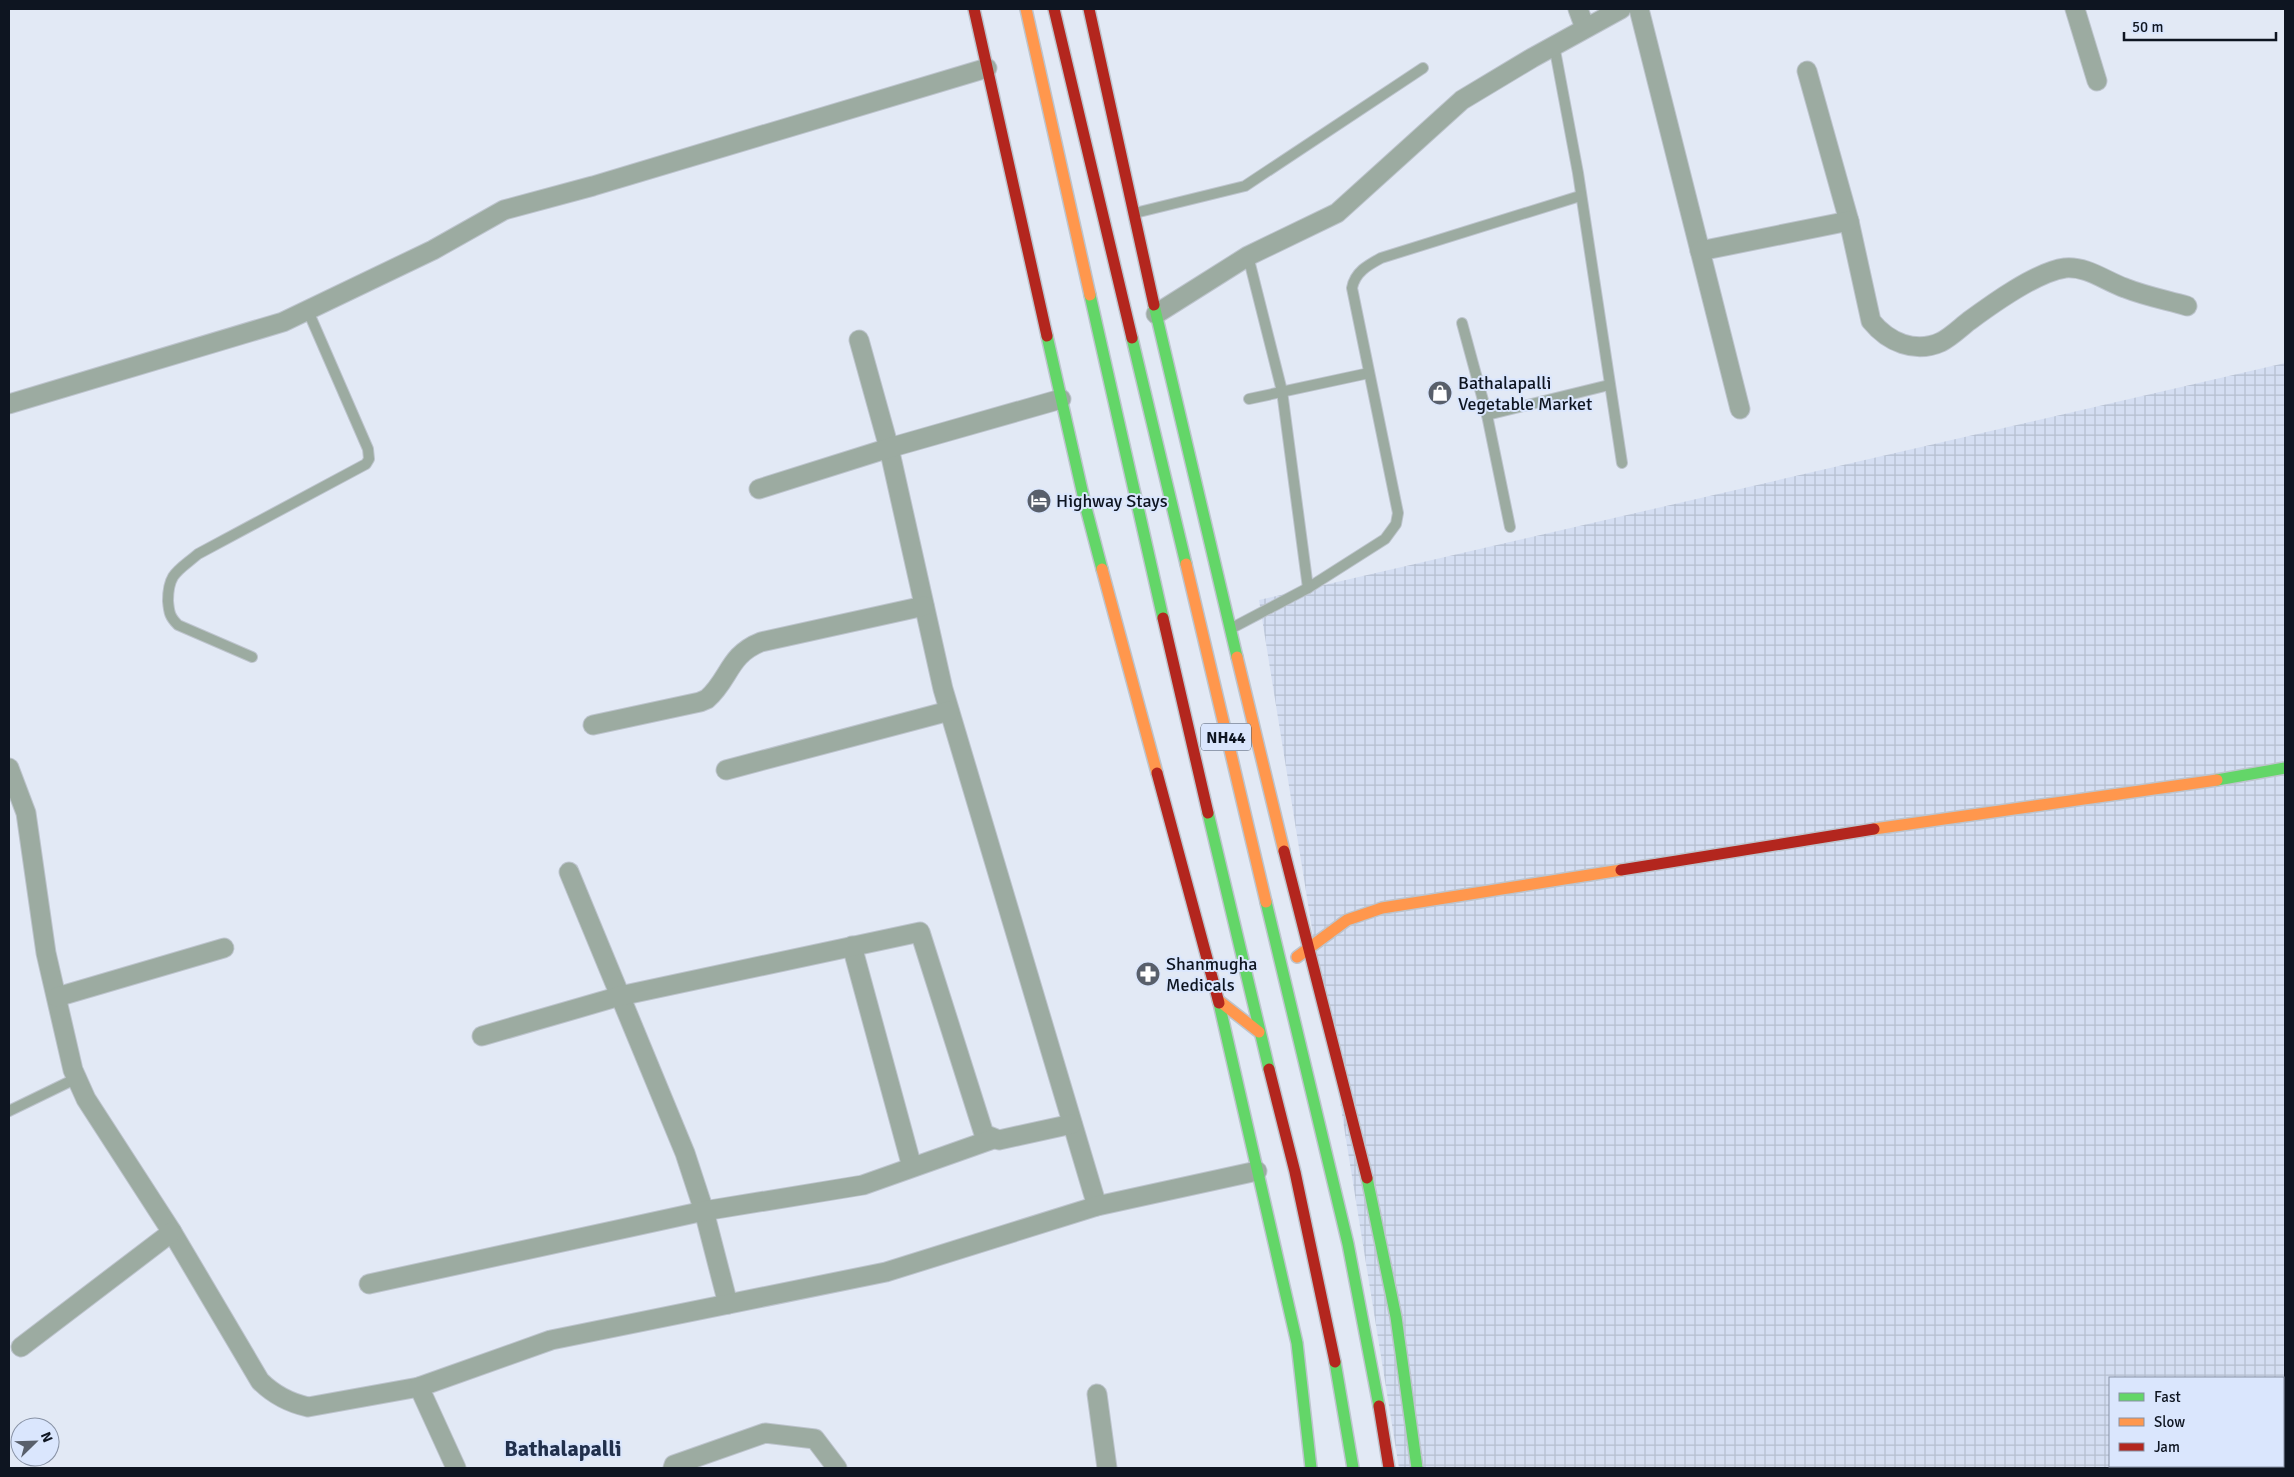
<svg xmlns="http://www.w3.org/2000/svg" width="2294" height="1477" viewBox="0 0 2294 1477" font-family="Signika,sans-serif">
	<style>
		.industrial { fill: url(#industrial-grid); fill-rule: evenodd }
		.lines { fill: none; stroke-linecap: round; stroke-linejoin: round }
		.lane-casing { stroke: #bdc4cd; stroke-width: 12 }
		.street-casing { stroke: #bdc4cd; stroke-width: 21 }
		.fast-casing { stroke: #bdc4cd; stroke-width: 14 }
		.slow-casing { stroke: #bdc4cd; stroke-width: 14 }
		.jam-casing { stroke: #bdc4cd; stroke-width: 14 }
		.lane { stroke: #9caba1; stroke-width: 10 }
		.street { stroke: #9caba1; stroke-width: 19 }
		.fast { stroke: #63d668; stroke-width: 11 }
		.slow { stroke: #ff974d; stroke-width: 11 }
		.jam { stroke: #b3261e; stroke-width: 11 }
		.labels { text-anchor: middle; stroke-width: 4; stroke-linejoin: round; paint-order: stroke }
		.shield { fill: #dae6fd; stroke: #4b5463; stroke-width: 1 }
		.shield-label { font-size: 16px; font-weight: bold; fill: #0e1521 }
		.poi-label { font-size: 18px; fill: #0e1521; stroke: #dae6fd; text-anchor: start }
		.district-label { font-size: 22px; font-weight: bold; fill: #21304c; stroke: #dae6fd }
	</style>
	<defs>
		<pattern id="industrial-grid" width="8" height="8" patternUnits="userSpaceOnUse" patternTransform="scale(1.25)"><rect width="8" height="8" fill="#d4def2"/><path d="M0 4h8M4 0v8" fill="none" stroke="#b5becf"/></pattern>
	</defs>
	<rect width="100%" height="100%" fill="#e2e9f5"/>
	<path class="industrial" d="M2285 363V1468H1399L1259 600ZM2110 1378H2283V1466H2110Z"/>
	<g class="lines">
		<defs>
			<g id="lane">
				<polyline points="1554,45 1578,173 1622,463"/>
				<polyline points="1135,213 1245,186 1423,68"/>
				<polyline points="1248,256 1282,391 1308,588"/>
				<polyline points="1462,323 1487,415"/>
				<polyline points="1249,399 1369,373"/>
				<polyline points="1510,527 1487,415 1609,385"/>
				<path d="M1232 628 1308 588 1385 539 1396 524 1398 513 1352 288C1355 272 1368 265 1381 258L1580 196"/>
				<path d="M252 657 178 625C170 617 169 613 168 601 168 573 178 571 198 554L366 464 369 459 368 449 308 311"/>
				<polyline points="9,1111 77,1078"/>
			</g>
			<g id="street">
				<polyline points="1578,9 1585,28"/>
				<polyline points="1639,9 1740,409"/>
				<polyline points="2075,9 2097,81"/>
				<path d="M1807 71 1849 221 1871 321C1888 342 1915 354 1941 342 1951 337 1960 328 1969 321 1992 304 2036 272 2065 268 2087 266 2105 281 2125 288 2145 296 2166 300 2187 306"/>
				<polyline points="1700,251 1849,221"/>
				<polyline points="1156,314 1248,256 1337,213 1462,100 1532,58 1621,9"/>
				<polyline points="859,340 889,448 943,689 1097,1206"/>
				<polyline points="9,404 283,322 433,250 504,210 593,186 987,68"/>
				<polyline points="759,489 889,448 1061,399"/>
				<path d="M593 725 700 702 707 699C730 679 728 655 761 642L924 606"/>
				<path d="M9 768 26 813 46 953 73 1070 86 1099 172 1232 260 1381C273 1394 290 1403 308 1407L419 1387"/>
				<polyline points="726,770 949,711"/>
				<polyline points="569,872 685,1153 704,1211 728,1304"/>
				<polyline points="852,946 912,1167"/>
				<polyline points="57,997 224,948"/>
				<polyline points="482,1036 620,996 920,932 984,1134 999,1140 1072,1124"/>
				<polyline points="369,1284 704,1211 863,1185 993,1139"/>
				<polyline points="21,1347 172,1232"/>
				<polyline points="1097,1394 1107,1468"/>
				<polyline points="456,1468 419,1387 551,1340 886,1272 1097,1206 1257,1171"/>
				<polyline points="673,1468 674,1465 765,1433 815,1439 837,1468"/>
			</g>
			<g id="fast">
				<polyline points="1090,295 1163,618"/>
				<polyline points="1154,305 1237,657"/>
				<polyline points="1047,336 1086,508 1102,569"/>
				<polyline points="1132,338 1186,564"/>
				<polyline points="2217,780 2285,768"/>
				<polyline points="1208,813 1269,1069"/>
				<polyline points="1266,902 1348,1244 1379,1406"/>
				<polyline points="1219,1003 1297,1343 1311,1468"/>
				<polyline points="1367,1178 1396,1317 1417,1468"/>
				<polyline points="1335,1362 1353,1468"/>
			</g>
			<g id="slow">
				<polyline points="1026,9 1090,295"/>
				<polyline points="1186,564 1266,902"/>
				<polyline points="1102,569 1157,773"/>
				<polyline points="1237,657 1284,851"/>
				<polyline points="1874,829 2217,780"/>
				<polyline points="1297,957 1347,920 1382,908 1621,870"/>
				<polyline points="1218,1000 1259,1032"/>
			</g>
			<g id="jam">
				<polyline points="974,9 1047,336"/>
				<polyline points="1054,9 1132,338"/>
				<polyline points="1089,9 1154,305"/>
				<polyline points="1163,618 1208,813"/>
				<polyline points="1157,773 1219,1003"/>
				<polyline points="1284,851 1367,1178"/>
				<polyline points="1621,870 1874,829"/>
				<polyline points="1269,1069 1295,1172 1335,1362"/>
				<polyline points="1379,1406 1389,1468"/>
			</g>
		</defs>
		<use href="#lane" class="lane-casing"/>
		<use href="#street" class="street-casing"/>
		<use href="#fast" class="fast-casing"/>
		<use href="#slow" class="slow-casing"/>
		<use href="#jam" class="jam-casing"/>
		<use href="#lane" class="lane"/>
		<use href="#street" class="street"/>
		<use href="#fast" class="fast"/>
		<use href="#slow" class="slow"/>
		<use href="#jam" class="jam"/>
	</g>
	<defs>
		<symbol id="shop-disc" viewBox="-11 -11 22 22"><circle r="9.5" fill="#585f6b" stroke="#dae6fd"/><path d="M-5-2.5h2.3a2.7 3.5 0 0 1 5.4 0H5L5.5 6h-11ZM-1.5-2.5h3a1.5 2.3 0 0 0-3 0Z" fill="#fff"/></symbol>
		<symbol id="hotel-disc" viewBox="-11 -11 22 22"><circle r="9.5" fill="#585f6b" stroke="#dae6fd"/><path d="M-6-4.5h1.5V1H6V5H4.5V3h-9V5H-6ZM-4 0a1.8 1.8 0 1 1 3.6 0ZM.5 0V-2.5h3Q6-2.5 6 0Z" fill="#fff"/></symbol>
		<symbol id="pharmacy-disc" viewBox="-11 -11 22 22"><circle r="9.5" fill="#585f6b" stroke="#dae6fd"/><path d="M-2-6h4v4h4v4h-4v4h-4v-4h-4v-4h4Z" fill="#fff"/></symbol>
	</defs>
	<g fill-rule="evenodd">
		<use href="#shop-disc" x="1426" y="379" width="28" height="28"/>
		<use href="#hotel-disc" x="1025" y="487" width="28" height="28"/>
		<use href="#pharmacy-disc" x="1134" y="960" width="28" height="28"/>
	</g>
	<g class="labels">
		<rect class="shield" x="1201" y="723.5" width="50" height="27" rx="4"/>
		<g class="shield-label">
			<text x="1226" y="743">NH44</text>
		</g>
		<g class="poi-label">
			<text x="1458" y="389">Bathalapalli<tspan x="1458" dy="21">Vegetable Market</tspan></text>
			<text x="1056" y="507">Highway Stays</text>
			<text x="1166" y="970">Shanmugha<tspan x="1166" dy="21">Medicals</tspan></text>
		</g>
		<g class="district-label">
			<text x="563" y="1456">Bathalapalli</text>
		</g>
	</g>
	<rect width="2294" height="1477" fill="none" stroke="#0e1521" stroke-width="20"/>
	<rect x="2109" y="1377" width="175" height="90" fill="#dae6fd" stroke="#8892a5"/>
	<rect x="2119" y="1393" width="25" height="8" fill="#63d668" stroke="#8892a5"/>
	<text x="2154" y="1402" font-size="15" fill="#0e1521">Fast</text>
	<rect x="2119" y="1418" width="25" height="8" fill="#ff974d" stroke="#8892a5"/>
	<text x="2154" y="1427" font-size="15" fill="#0e1521">Slow</text>
	<rect x="2119" y="1443" width="25" height="8" fill="#b3261e" stroke="#8892a5"/>
	<text x="2154" y="1452" font-size="15" fill="#0e1521">Jam</text>
	<g transform="translate(35 1442) rotate(67)"><circle r="24" fill="#dae6fd" stroke="#8892a5"/>
	<path d="M0-4L9 19L0 12L-9 19Z" fill="#585f6b"/>
	<text y="-8" font-size="14" font-weight="bold" text-anchor="middle" fill="#0e1521">N</text>
	</g>
	<path d="M2124 32v8h152v-8" fill="none" stroke="#0e1521" stroke-width="2.5"/>
	<text x="2132" y="32" font-size="15" fill="#0e1521" stroke="#dae6fd" stroke-width="4" paint-order="stroke">50 m</text>
</svg>
